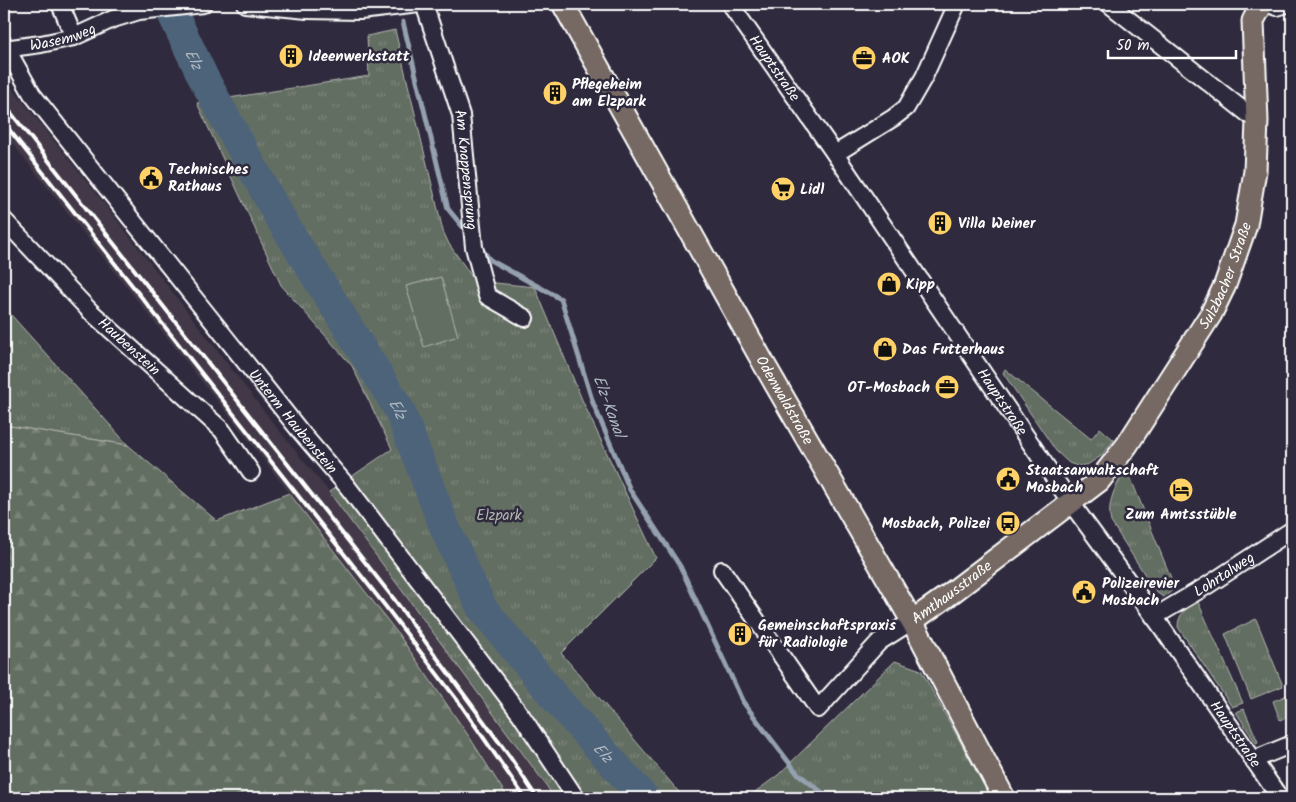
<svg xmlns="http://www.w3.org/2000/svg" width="1296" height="802" viewBox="0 0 1296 802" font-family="Kalam,sans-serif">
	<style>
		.built { fill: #423947 }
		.grass { fill: url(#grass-tufts); stroke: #b2b6b0 }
		.forest { fill: url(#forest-firs); stroke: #b2b6b0 }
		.pitch { fill: #646e62; stroke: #b2b6b0 }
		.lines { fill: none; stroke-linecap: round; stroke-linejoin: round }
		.stream { stroke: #95a1af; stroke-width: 5 }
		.river { stroke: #4e6379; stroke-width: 31 }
		.minor-casing { stroke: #fff; stroke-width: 20 }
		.major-casing { stroke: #fff; stroke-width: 25 }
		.minor { stroke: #2f2a3d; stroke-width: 16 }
		.major { stroke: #766964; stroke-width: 21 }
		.rail { stroke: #fff; stroke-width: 4 }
		.labels { text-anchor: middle; stroke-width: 5; stroke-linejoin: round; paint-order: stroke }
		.street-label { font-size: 15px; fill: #fff; stroke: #2f2a3d }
		.poi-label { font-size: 15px; font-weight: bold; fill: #fff; stroke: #2f2a3d; text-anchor: start }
		.park-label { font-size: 15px; fill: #b2b6b0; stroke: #2f2a3d }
		.water-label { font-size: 16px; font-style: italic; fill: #afb9c3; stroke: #2f2a3d }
	</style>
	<defs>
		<pattern id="grass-tufts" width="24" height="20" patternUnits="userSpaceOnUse" patternTransform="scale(1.25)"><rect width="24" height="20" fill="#646e62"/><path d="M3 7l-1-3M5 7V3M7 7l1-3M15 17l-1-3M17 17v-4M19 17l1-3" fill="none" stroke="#7b847a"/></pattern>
		<pattern id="forest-firs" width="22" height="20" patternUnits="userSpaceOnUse" patternTransform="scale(1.25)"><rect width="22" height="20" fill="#646e62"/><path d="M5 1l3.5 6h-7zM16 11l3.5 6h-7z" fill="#7b847a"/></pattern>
	</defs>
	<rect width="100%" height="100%" fill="#2f2a3d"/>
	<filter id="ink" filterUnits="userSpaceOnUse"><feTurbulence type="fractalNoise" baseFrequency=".02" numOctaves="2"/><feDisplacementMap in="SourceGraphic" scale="10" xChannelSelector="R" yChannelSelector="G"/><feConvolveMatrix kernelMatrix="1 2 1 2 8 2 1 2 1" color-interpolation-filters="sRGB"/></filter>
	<g filter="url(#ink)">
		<g class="built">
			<polygon points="4,4 23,4 8,18 4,15"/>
			<polygon points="4,78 107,207 277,428 329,492 546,785 554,798 508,798 470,738 399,635 246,437 4,133"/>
		</g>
		<g class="grass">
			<polygon points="395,30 443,231 449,244 475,281 535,287 583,402 656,558 561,653 684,798 554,798 546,785 329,492 392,449 352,366 281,285 197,103 369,76 367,36"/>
			<polygon points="4,307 128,445 4,425"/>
			<polygon points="1005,369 1091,439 1100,428 1114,440 1101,456 1087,465 1077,466 1069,463 1056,451 1003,373"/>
			<path d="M1127 469 1171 578C1174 591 1174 590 1163 597L1156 592 1111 522C1106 503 1116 484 1127 469Z"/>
			<path d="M1198 602 1243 703 1232 707 1178 627C1178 613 1187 608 1198 602Z"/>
			<polygon points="1256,619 1283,686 1251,699 1225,634"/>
			<polygon points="895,661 921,670 991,798 747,798 778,775"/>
			<polygon points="1288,695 1292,707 1292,716 1280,720 1273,701"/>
			<polygon points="1244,709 1258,742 1256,743 1236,712"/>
		</g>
		<polygon class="forest" points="4,425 128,445 217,521 289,493 399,635 470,738 508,798 4,798"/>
		<polygon class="pitch" points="441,277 458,336 424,347 406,286"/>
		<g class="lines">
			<g class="stream">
				<polyline points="403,22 448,209 467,232"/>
				<polyline points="481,248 490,260 561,299 593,403 630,490 680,566 743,702 797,773 829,798"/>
			</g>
			<path class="river" id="s1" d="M168 4 204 79 277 213 399 409 445 528 482 608 557 700 644 798"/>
			<defs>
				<g id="minor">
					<polyline points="60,4 74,37"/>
					<polyline points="245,4 307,10 360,11 419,4"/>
					<path id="s2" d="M424 4 461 115 474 247 487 296 525 318"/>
					<path id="s3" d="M730 4 835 154 1071 503 1158 622 1280 798"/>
					<polyline points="1109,4 1257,121"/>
					<polyline points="1269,4 1277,7 1287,4"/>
					<path id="s4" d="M4 44 32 94 300 431 347 486 521 715 576 798"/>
					<path id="s5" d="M4 49 41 44 74 37 113 19 139 11 203 4"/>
					<polyline points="835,154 893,118 906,108 924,77 957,4"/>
					<path id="s6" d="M4 220 90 311 222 430 251 472"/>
					<polyline points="722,570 818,709 879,642 912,621"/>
					<path id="s7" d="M1154 617 1208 585 1292 530"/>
					<polyline points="1253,760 1292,744"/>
				</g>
				<g id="major">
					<path id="s8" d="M563 4 764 364 912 621 1004 798"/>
					<path id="s9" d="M912 621 946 597 1099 481 1127 445 1211 314 1225 285 1246 225 1255 171 1257 121 1253 21 1262 4"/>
				</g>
			</defs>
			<use href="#minor" class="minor-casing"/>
			<use href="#major" class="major-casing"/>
			<use href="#minor" class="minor"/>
			<use href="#major" class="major"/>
			<g class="rail">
				<polyline points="4,104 394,599 510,757 537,798"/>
				<polyline points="4,123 386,607 461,705 525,798"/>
			</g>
		</g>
	</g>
	<defs>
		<symbol id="building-disc" viewBox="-11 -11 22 22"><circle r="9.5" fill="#ffd166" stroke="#2f2a3d"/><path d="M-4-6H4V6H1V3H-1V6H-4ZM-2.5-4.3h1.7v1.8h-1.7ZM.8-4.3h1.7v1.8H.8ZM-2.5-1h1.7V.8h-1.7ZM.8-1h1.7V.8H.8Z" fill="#111"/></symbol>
		<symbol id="office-disc" viewBox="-11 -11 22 22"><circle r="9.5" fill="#ffd166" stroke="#2f2a3d"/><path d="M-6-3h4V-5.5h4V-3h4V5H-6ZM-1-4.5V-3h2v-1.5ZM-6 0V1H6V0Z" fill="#111"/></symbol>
		<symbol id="civic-disc" viewBox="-11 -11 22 22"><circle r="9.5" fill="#ffd166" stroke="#2f2a3d"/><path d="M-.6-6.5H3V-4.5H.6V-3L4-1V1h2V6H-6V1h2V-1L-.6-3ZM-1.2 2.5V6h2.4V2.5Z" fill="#111"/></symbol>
		<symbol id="supermarket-disc" viewBox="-11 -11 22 22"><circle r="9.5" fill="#ffd166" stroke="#2f2a3d"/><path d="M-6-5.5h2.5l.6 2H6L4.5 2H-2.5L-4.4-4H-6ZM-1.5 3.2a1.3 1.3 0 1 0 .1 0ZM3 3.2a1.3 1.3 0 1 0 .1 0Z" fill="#111"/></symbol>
		<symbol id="shop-disc" viewBox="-11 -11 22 22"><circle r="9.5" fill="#ffd166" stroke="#2f2a3d"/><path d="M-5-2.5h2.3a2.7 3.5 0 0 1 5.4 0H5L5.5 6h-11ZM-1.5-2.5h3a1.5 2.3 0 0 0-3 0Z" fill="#111"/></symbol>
		<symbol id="hotel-disc" viewBox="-11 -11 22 22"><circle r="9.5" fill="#ffd166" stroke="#2f2a3d"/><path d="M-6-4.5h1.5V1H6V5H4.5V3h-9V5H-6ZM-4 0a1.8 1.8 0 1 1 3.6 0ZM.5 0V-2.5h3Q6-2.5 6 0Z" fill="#111"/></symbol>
		<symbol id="bus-disc" viewBox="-11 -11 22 22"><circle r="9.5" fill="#ffd166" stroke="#2f2a3d"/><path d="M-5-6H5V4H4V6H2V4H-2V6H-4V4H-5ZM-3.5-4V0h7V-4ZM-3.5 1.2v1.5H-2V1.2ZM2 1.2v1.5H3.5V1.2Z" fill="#111"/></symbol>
	</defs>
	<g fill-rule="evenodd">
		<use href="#building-disc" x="277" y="42" width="28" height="28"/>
		<use href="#office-disc" x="850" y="44" width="28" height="28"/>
		<use href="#building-disc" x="541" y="79" width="28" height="28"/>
		<use href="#civic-disc" x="137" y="164" width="28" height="28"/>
		<use href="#supermarket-disc" x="769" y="175" width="28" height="28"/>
		<use href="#building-disc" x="926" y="209" width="28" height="28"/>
		<use href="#shop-disc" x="875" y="270" width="28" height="28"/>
		<use href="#shop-disc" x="871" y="335" width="28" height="28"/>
		<use href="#office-disc" x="933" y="373" width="28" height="28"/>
		<use href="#civic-disc" x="994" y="465" width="28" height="28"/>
		<use href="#hotel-disc" x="1167" y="476" width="28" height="28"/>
		<use href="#bus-disc" x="994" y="509" width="28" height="28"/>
		<use href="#civic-disc" x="1070" y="578" width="28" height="28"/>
		<use href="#building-disc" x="726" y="620" width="28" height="28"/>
	</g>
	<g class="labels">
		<g class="street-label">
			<text dy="5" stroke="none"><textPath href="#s5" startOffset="60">Wasemweg</textPath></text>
			<text dy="5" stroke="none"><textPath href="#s3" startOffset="78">Hauptstraße</textPath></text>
			<text dy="5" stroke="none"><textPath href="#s2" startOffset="172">Am Knappensprung</textPath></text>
			<text dy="5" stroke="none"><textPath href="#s9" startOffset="476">Sulzbacher Straße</textPath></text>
			<text dy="5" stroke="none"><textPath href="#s6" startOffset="178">Haubenstein</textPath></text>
			<text dy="5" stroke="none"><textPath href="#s8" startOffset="454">Odenwaldstraße</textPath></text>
			<text dy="5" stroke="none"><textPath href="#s3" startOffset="482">Hauptstraße</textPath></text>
			<text dy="5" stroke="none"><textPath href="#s4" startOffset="476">Unterm Haubenstein</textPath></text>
			<text dy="5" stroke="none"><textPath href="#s7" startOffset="82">Lohrtalweg</textPath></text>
			<text dy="5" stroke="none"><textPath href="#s9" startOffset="49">Amthausstraße</textPath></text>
			<text dy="5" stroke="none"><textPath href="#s3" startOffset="888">Hauptstraße</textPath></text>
		</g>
		<g class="poi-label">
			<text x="308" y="61">Ideenwerkstatt</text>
			<text x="882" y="63">AOK</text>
			<text x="572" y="89">Pflegeheim<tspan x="572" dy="17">am Elzpark</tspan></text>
			<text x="168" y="174">Technisches<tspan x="168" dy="17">Rathaus</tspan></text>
			<text x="800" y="194">Lidl</text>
			<text x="958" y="228">Villa Weiner</text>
			<text x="906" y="289">Kipp</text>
			<text x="902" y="354">Das Futterhaus</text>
			<text x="930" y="392" text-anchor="end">OT-Mosbach</text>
			<text x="1026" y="475">Staatsanwaltschaft<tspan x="1026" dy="17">Mosbach</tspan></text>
			<text x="1181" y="519" text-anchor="middle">Zum Amtsstüble</text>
			<text x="990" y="528" text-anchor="end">Mosbach, Polizei</text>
			<text x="1102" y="588">Polizeirevier<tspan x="1102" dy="17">Mosbach</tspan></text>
			<text x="758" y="630">Gemeinschaftspraxis<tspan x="758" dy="17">für Radiologie</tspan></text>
		</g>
		<g class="park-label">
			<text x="499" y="520">Elzpark</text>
		</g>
		<g class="water-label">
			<text dy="6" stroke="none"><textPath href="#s1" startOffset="61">Elz</textPath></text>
			<text transform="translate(610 406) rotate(70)" y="6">Elz-Kanal</text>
			<text dy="6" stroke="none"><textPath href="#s1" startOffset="466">Elz</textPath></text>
			<text dy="6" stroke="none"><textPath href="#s1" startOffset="871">Elz</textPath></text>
		</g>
	</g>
	<rect width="1296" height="802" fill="none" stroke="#2f2a3d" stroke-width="20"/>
	<rect x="10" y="10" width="1276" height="782" fill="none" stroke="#fff" stroke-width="2" filter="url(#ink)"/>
	<path d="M1108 50v8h128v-8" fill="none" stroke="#ffffff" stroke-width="2.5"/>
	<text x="1116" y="50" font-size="15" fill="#ffffff" stroke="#2f2a3d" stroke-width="4" paint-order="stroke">50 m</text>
</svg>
